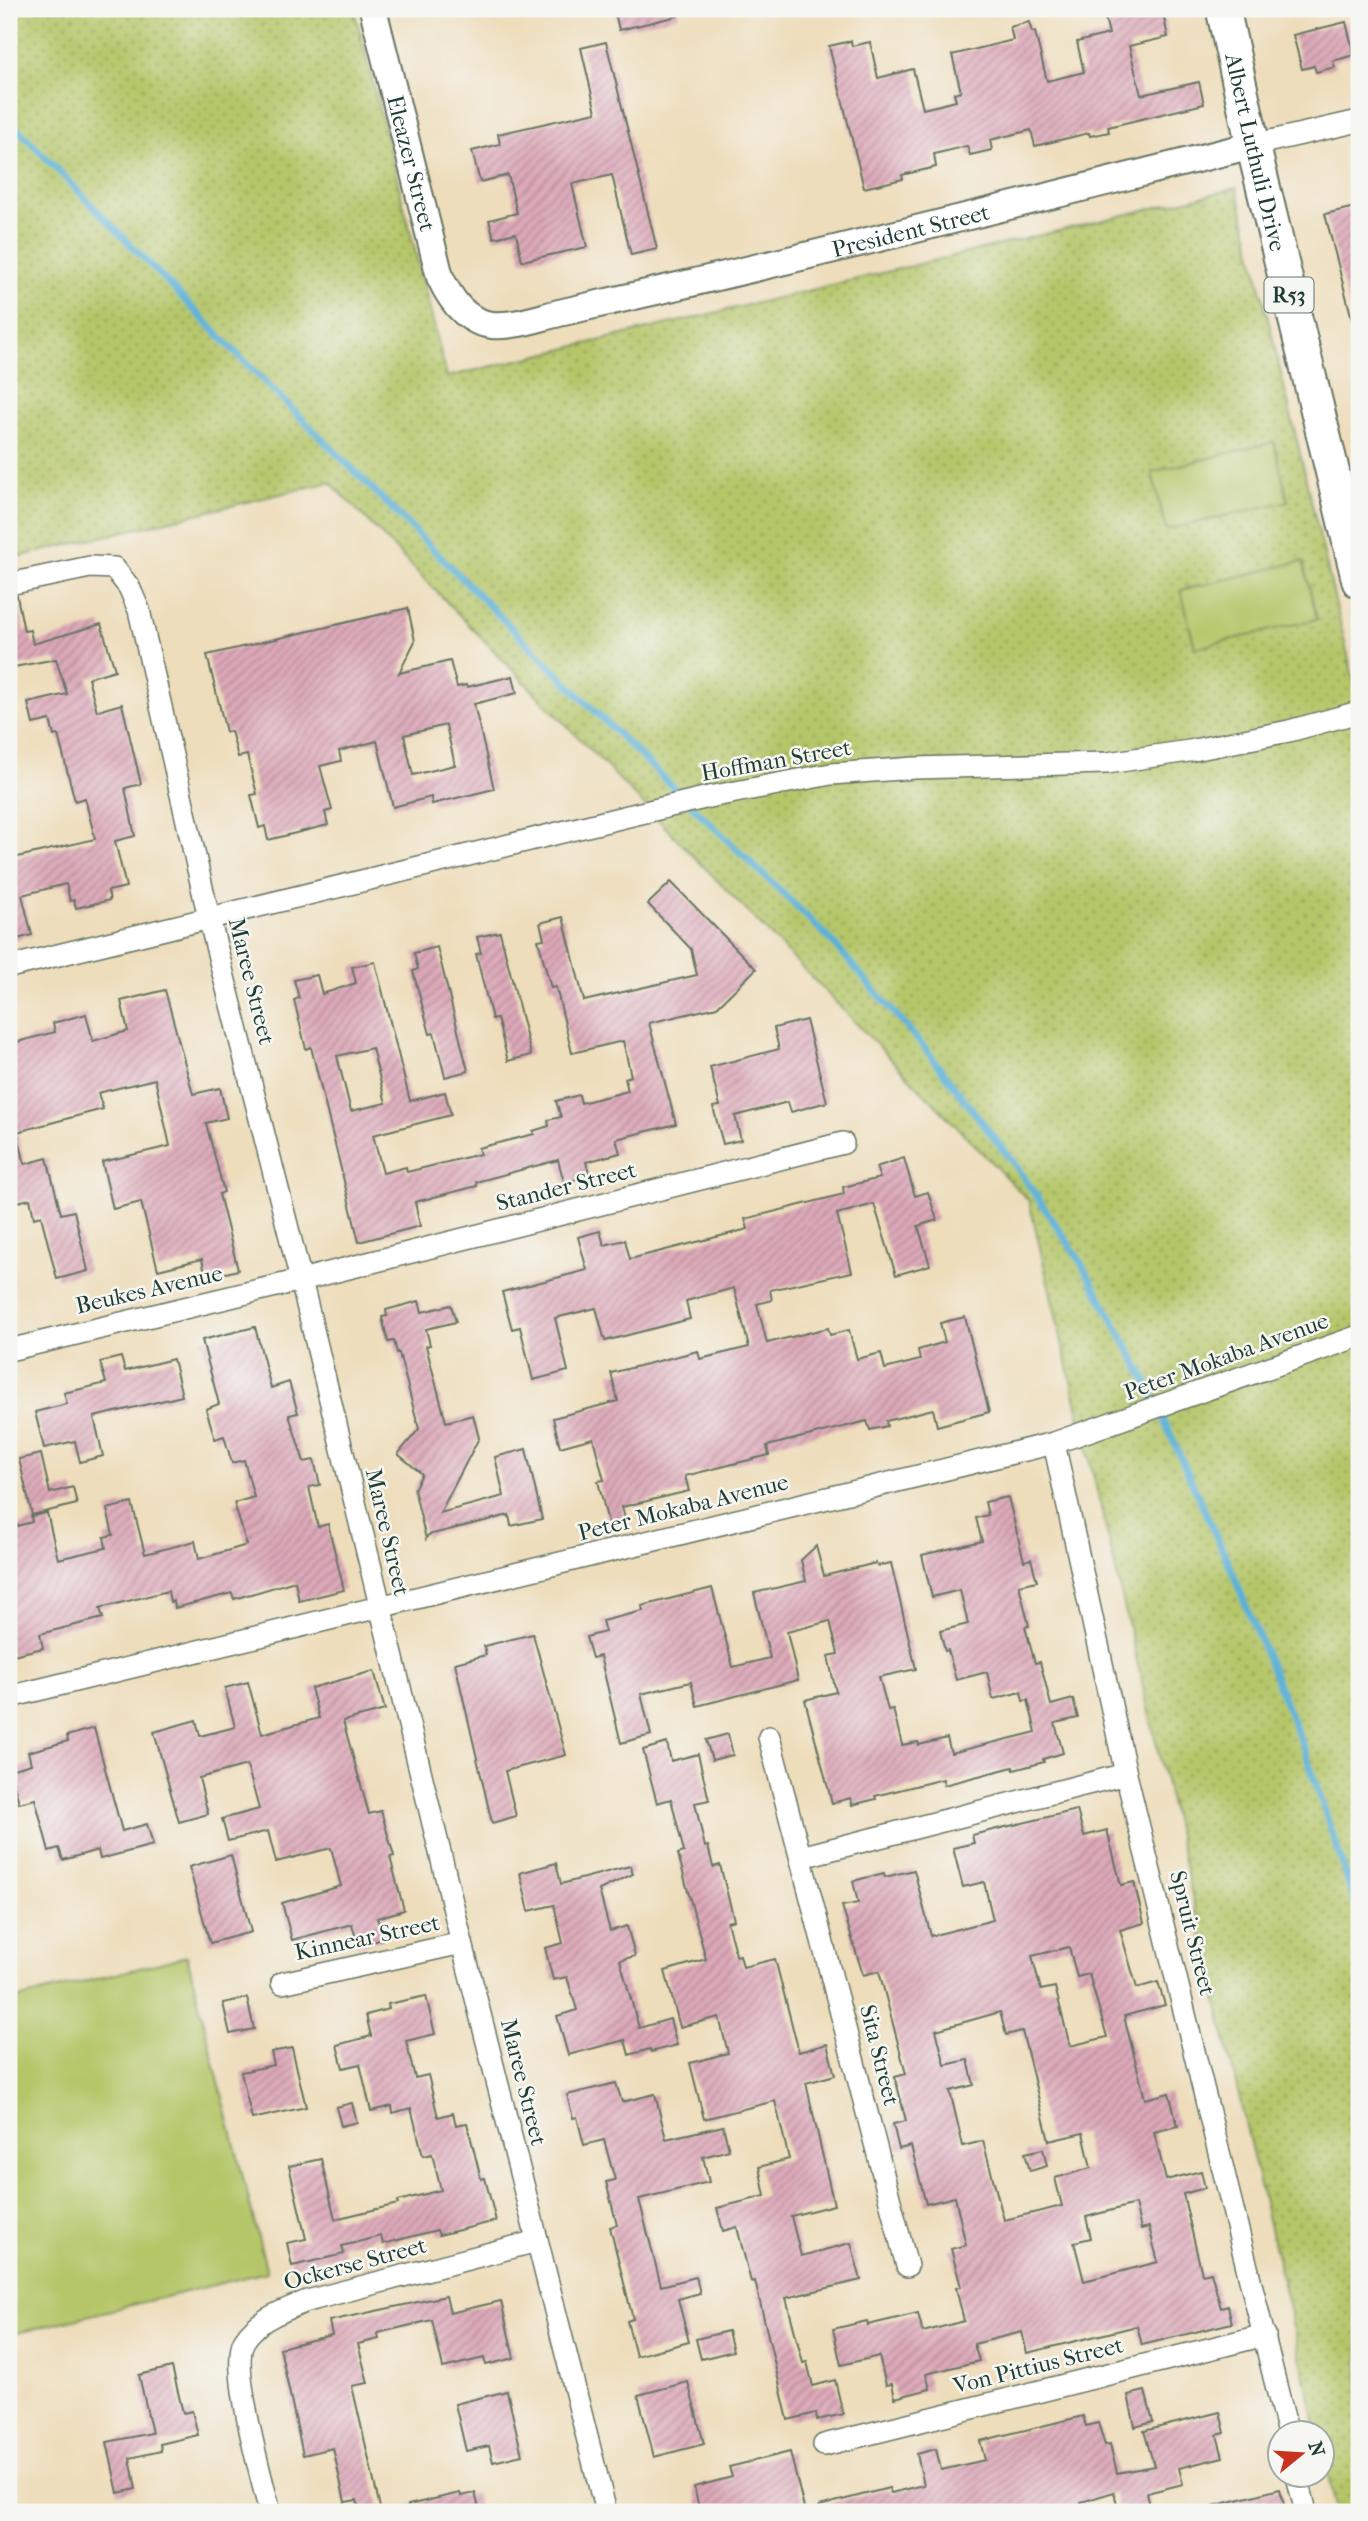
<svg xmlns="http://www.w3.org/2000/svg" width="1368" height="2521" viewBox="0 0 1368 2521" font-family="'IM FELL French Canon',serif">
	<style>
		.grass { fill: url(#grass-dots); stroke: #6a824e; stroke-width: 2 }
		.park { fill: #b5c669; stroke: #6a824e; stroke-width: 2 }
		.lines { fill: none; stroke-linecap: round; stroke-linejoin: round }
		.stream { stroke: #5ab0d7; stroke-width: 7 }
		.building { fill: url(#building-hatch); fill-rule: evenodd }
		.minor-casing { stroke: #677563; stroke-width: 24 }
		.tertiary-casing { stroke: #677563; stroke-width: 30 }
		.primary-casing { stroke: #677563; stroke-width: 37 }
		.minor { stroke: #fff; stroke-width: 21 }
		.tertiary { stroke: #fff; stroke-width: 26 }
		.primary { stroke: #fff; stroke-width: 33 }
		.labels { text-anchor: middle; stroke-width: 5; stroke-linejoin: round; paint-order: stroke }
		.shield { fill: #f6f6f2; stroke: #60746d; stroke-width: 2 }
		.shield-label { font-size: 21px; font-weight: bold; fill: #1f3d34 }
		.street-label { font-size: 23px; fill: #1f3d34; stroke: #f6f6f2 }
	</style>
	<defs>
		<pattern id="grass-dots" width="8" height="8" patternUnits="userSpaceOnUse" patternTransform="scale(1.75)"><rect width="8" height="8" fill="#b5c669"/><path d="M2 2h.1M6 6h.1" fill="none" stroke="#93a257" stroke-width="1.8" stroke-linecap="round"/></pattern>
		<pattern id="building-hatch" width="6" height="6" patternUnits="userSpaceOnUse" patternTransform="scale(1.75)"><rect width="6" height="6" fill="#dda9b9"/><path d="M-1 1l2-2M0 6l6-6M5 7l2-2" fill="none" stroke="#b38b97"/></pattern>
	</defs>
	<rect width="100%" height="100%" fill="#f6f6f2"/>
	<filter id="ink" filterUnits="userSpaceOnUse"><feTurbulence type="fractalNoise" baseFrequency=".0143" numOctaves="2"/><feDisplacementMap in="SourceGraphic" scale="14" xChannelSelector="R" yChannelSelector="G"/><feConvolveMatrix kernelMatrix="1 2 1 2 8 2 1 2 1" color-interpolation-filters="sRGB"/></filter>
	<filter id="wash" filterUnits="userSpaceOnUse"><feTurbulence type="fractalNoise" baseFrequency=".00686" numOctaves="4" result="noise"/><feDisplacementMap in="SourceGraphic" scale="28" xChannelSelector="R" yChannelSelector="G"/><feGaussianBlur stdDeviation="1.57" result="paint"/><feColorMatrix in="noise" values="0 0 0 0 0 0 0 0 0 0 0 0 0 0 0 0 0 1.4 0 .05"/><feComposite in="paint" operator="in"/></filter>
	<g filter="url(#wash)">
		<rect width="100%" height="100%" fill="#edb"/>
		<polygon class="grass" points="9,9 354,9 447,377 1237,188 1359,702 1359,2512 1336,2512 1323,2453 1322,2434 1318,2433 1029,1201 330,482 9,559"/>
		<g class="park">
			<polygon points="1274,442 1288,501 1166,530 1152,472"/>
			<polygon points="1303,561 1317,619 1195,648 1181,590"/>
			<polygon points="187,1956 267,2272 9,2335 9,2001"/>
		</g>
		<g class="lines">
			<polyline class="stream" points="9,120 245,362 624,740 828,937 923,1046 1016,1166 1079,1259 1144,1376 1232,1571 1306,1754 1359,1915"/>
		</g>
		<g id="blocks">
			<g class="building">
				<polygon points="628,9 678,9 678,16 619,30 615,12"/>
				<polygon points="1103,9 1162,9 1168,37 1129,46 1141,95 1199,82 1204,104 1108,127 1109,132 1090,136 1089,133 1035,146 1031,130 990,140 992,150 970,155 967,146 934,154 936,167 902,175 903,179 864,188 829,46 851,41 852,46 870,42 878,78 913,69 923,109 956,101 954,93 961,92 952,55 1013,40 1010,27 1029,22 1032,32 1035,32 1047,81 1084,72 1077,42 1109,34"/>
				<polygon points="1346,22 1354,55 1333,61 1335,67 1316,72 1314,66 1302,69 1293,35"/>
				<polygon points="606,42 657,249 631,255 612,175 572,184 587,247 522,261 516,233 494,238 489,220 517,213 508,175 480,182 472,151 500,144 498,134 596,112 581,48"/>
				<polygon points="1355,207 1359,225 1359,322 1353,323 1325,214"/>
				<polygon points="17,596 24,631 30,630 33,644 101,624 115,670 88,678 97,711 122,704 141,784 125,788 135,836 115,841 126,887 108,891 110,900 76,908 74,900 70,901 66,884 22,895 32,935 9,941 9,859 95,839 85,798 75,801 58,735 54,736 50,720 33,724 28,703 67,694 56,659 9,668 9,597"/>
				<path d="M408 608 415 641 399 673 450 661 457 687 466 685 467 687 513 676 517 693 474 704 494 789 432 804 431 797 393 807 377 741 339 751 341 761 320 766 332 810 325 812 328 825 268 840 265 826 259 828 251 795 257 794 247 755 238 757 231 731 226 732 207 655ZM446 725 455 765 413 775 404 735Z"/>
				<path d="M671 882 756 969 717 1007 649 1023 676 1124 616 1139 620 1153 586 1162 590 1176 564 1182 558 1160 476 1182 477 1186 415 1202 420 1226 359 1242 311 1047 306 1049 294 1000 299 998 294 980 317 975 322 994 356 983 352 967 375 962 410 1101 445 1092 451 1115 373 1135 383 1173 406 1167 407 1172 480 1154 478 1148 534 1134 533 1131 549 1126 548 1120 561 1117 556 1101 579 1095 581 1103 628 1091 625 1078 631 1076 623 1041 572 1053 556 987 551 988 538 940 544 939 540 923 563 917 584 1001 697 975 691 949 648 904ZM372 1048 386 1103 351 1111 337 1056Z"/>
				<polygon points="500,932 531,1055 508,1061 497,1018 492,1019 476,954 481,953 477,937"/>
				<polygon points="437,947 468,1071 445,1077 434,1033 430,1034 413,971 418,969 414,953"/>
				<polygon points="165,990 193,1094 220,1088 227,1118 206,1123 224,1192 219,1194 238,1270 206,1278 202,1259 158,1270 141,1202 113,1209 102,1162 170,1146 155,1079 98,1093 103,1109 17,1132 25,1164 47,1158 61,1214 74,1211 88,1271 57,1279 41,1216 34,1218 30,1199 9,1204 9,1044 55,1032 53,1023 86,1014 93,1041 128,1031 121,1001"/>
				<polygon points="806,1020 827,1102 791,1112 788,1102 735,1116 741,1140 723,1144 713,1107 720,1106 710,1067 779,1049 774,1028"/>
				<polygon points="904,1158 915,1196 928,1192 937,1220 918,1226 930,1265 896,1275 874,1204 837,1214 852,1272 770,1290 772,1300 757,1304 767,1343 828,1328 830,1335 849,1330 857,1359 881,1353 885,1369 920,1360 918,1350 945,1342 940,1323 965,1317 989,1412 937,1426 933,1409 886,1421 887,1426 870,1430 867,1421 767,1446 769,1455 685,1476 689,1491 622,1507 626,1523 609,1527 598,1481 604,1480 593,1438 560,1447 553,1418 618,1401 611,1373 698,1351 700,1359 749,1347 734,1288 686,1301 690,1319 605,1341 596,1308 555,1318 568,1371 533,1380 520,1327 512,1329 502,1292 587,1270 578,1237 600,1231 604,1245 625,1240 630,1259 748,1229 745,1219 844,1194 843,1187 880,1178 876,1167"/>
				<polygon points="419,1301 422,1312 451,1305 456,1322 426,1329 430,1345 426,1346 446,1422 473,1415 479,1438 440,1513 504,1496 495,1457 526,1449 542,1519 511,1526 509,1515 428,1535 426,1539 414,1489 422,1474 398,1454 419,1429 399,1353 397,1353 394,1341 388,1342 382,1317 387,1316 386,1310"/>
				<polygon points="255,1327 271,1388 289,1382 298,1413 289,1415 304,1462 314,1460 320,1485 309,1487 318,1527 328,1524 344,1590 299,1601 295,1581 234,1599 232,1593 175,1608 174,1601 170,1602 168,1591 100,1608 103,1618 40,1634 43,1648 9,1656 9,1528 32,1522 31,1516 47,1513 58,1559 106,1548 104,1537 113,1535 107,1509 132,1503 145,1554 195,1541 199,1559 247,1545 234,1503 254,1497 244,1460 232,1463 224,1436 215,1439 206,1409 219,1404 202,1340"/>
				<polygon points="121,1357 125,1371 173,1359 182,1396 94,1417 103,1456 80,1462 75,1441 44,1448 35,1412 67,1404 64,1393 106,1383 100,1362"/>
				<polygon points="41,1454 50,1493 73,1487 77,1504 32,1515 19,1459"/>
				<polygon points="1008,1497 1024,1561 1031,1559 1037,1581 1019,1585 1029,1626 1025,1627 1035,1663 1040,1662 1051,1705 1073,1699 1078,1718 1055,1723 1063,1753 1043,1759 1044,1762 1014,1770 1013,1767 944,1785 943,1779 875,1796 876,1799 852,1805 851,1798 832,1803 805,1700 836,1692 828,1656 838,1654 830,1621 787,1632 798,1680 697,1706 691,1682 641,1694 651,1735 621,1743 600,1656 592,1658 586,1637 605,1632 602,1621 643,1611 642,1606 712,1588 733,1667 770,1658 754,1593 806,1581 801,1560 816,1546 824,1576 876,1563 877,1566 891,1563 916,1669 879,1677 888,1710 893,1709 902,1745 918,1742 919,1745 947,1738 951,1753 1036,1732 1028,1700 1023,1701 1021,1692 993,1699 987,1672 956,1680 948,1650 945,1651 940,1631 968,1624 960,1590 932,1597 922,1555 982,1541 976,1518 988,1515 985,1502"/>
				<polygon points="533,1634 566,1755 505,1771 516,1816 492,1823 455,1663 486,1655 484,1646"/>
				<polygon points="374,1671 385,1710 343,1721 369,1814 381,1811 394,1856 390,1857 404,1910 377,1918 383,1939 358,1946 352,1924 292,1940 282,1903 341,1886 331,1848 276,1862 268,1831 228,1841 222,1819 259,1809 247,1765 199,1778 208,1814 179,1822 154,1732 196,1720 200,1736 235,1727 225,1688 248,1682 262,1734 319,1718 311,1688"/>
				<polygon points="94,1728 122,1831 147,1824 153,1845 100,1859 98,1850 63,1860 59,1848 49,1851 35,1799 19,1803 10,1770 31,1764 28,1752 68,1741 67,1736"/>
				<polygon points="728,1734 733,1755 712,1760 706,1740"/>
				<polygon points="667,1743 671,1761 698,1754 709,1800 695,1803 705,1847 708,1846 713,1867 720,1865 734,1920 727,1922 736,1956 740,1955 743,1967 775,1959 799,2052 827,2044 835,2075 806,2083 834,2205 791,2216 801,2256 851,2243 861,2280 786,2298 803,2363 807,2362 813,2386 835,2380 843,2414 817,2420 816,2413 788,2420 755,2281 751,2282 737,2227 723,2231 717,2208 765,2196 759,2167 789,2159 775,2101 704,2119 690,2063 728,2053 719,2017 680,2027 665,1971 706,1959 678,1854 684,1852 671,1799 657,1803 643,1750"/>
				<path d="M1077 1810 1084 1836 1107 1830 1121 1885 1134 1882 1144 1923 1120 1930 1137 1988 1158 1982 1165 2005 1124 2016 1145 2099 1169 2093 1178 2126 1154 2132 1166 2180 1201 2171 1205 2188 1183 2194 1202 2274 1211 2272 1221 2308 1228 2306 1232 2323 1142 2345 1137 2326 1027 2353 1022 2332 974 2344 979 2361 926 2374 930 2389 895 2398 892 2384 886 2385 879 2356 841 2365 833 2329 867 2321 868 2325 918 2313 923 2332 964 2321 956 2288 961 2287 951 2249 966 2245 955 2197 926 2204 911 2146 899 2149 893 2124 906 2121 895 2077 906 2074 879 1971 863 1975 842 1906 858 1903 853 1881 884 1873 885 1877 914 1870 931 1936 993 1920 984 1882 963 1887 953 1848 974 1843 972 1835ZM1069 1947 1077 1977 1089 1974 1107 2037 1070 2046 1055 1987 1041 1990 1032 1956ZM1000 2012 1006 2035 1022 2031 1049 2141 1083 2133 1091 2168 1055 2178 1062 2206 1004 2220 983 2141 963 2146 950 2091 974 2085 968 2060 945 2065 936 2030ZM1135 2204 1141 2229 1149 2227 1158 2262 1084 2281 1074 2242 1091 2238 1086 2217Z"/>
				<polygon points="231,1855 251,1932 210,1943 189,1867"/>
				<polygon points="556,1863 561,1884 630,1866 633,1874 599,1890 610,1931 627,1926 635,1956 620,1960 639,2028 670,2019 677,2045 651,2052 650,2049 629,2055 625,2040 568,2055 557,2016 577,2010 567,1977 553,1980 545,1948 563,1943 554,1905 529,1911 520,1873"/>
				<polygon points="426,1996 435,2034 406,2041 415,2078 428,2075 438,2117 453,2113 456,2125 467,2123 481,2179 485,2178 496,2221 439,2235 437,2230 383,2244 381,2236 342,2246 344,2254 292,2266 287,2243 306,2239 289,2166 321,2159 335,2219 398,2204 398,2201 441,2190 432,2154 423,2156 411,2108 393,2113 392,2106 371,2111 360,2064 343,2068 337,2045 371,2036 366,2015 389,2009 388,2004"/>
				<polygon points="247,1998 254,2029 230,2034 223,2003"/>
				<polygon points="292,2048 306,2107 252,2119 241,2072 274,2065 271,2052"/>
				<polygon points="616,2083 622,2102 655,2094 666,2139 723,2126 729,2150 703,2157 709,2182 639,2199 661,2286 696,2277 700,2293 678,2299 689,2342 636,2356 627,2321 633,2319 610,2227 617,2225 606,2182 615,2180 604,2140 584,2145 577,2117 573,2118 567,2095"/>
				<polygon points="352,2103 357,2122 341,2126 336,2107"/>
				<polygon points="1043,2149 1047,2166 1030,2171 1025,2153"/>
				<polygon points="446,2296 450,2313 501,2301 514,2358 486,2365 484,2358 443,2368 432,2320 378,2333 379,2339 358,2344 368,2383 352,2386 381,2512 360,2512 357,2500 345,2502 333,2448 303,2455 280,2348 332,2335 329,2321"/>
				<polygon points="728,2331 733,2351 701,2359 696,2339"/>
				<polygon points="172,2367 183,2413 192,2411 198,2435 160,2444 161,2451 130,2458 136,2489 118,2493 107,2442 152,2433 139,2375"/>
				<polygon points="688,2382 704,2444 654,2457 638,2395"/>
				<polygon points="507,2391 522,2455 493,2462 489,2446 466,2451 455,2404"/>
				<polygon points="1145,2391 1153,2422 1135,2427 1128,2395"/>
				<polygon points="1220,2412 1225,2433 1217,2435 1223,2457 1179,2468 1183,2484 1147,2493 1150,2506 1119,2512 1114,2492 1081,2502 1082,2504 1072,2507 1073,2512 820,2512 819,2506 889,2488 891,2493 924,2485 917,2454 936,2449 941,2470 985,2460 980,2441 1083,2416 1086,2426 1098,2423 1105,2445 1110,2444 1117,2473 1154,2466 1144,2431"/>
				<polygon points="790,2452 805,2512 700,2512 694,2487 732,2477 729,2467"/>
				<polygon points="1280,2489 1286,2512 1213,2512 1213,2506"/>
				<polygon points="460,2493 461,2496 475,2493 480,2512 409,2512 408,2505"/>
			</g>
		</g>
	</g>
	<g filter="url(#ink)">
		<use href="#blocks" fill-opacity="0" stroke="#677563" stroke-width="2"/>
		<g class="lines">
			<defs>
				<g id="minor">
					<polyline points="1253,145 1359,121"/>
					<polyline points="9,584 90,567 114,568 129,587 139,610 209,918 301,1280 462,1943 606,2512"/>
					<polyline points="9,967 628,816 709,797 831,774 915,768 1107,763 1189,751 1289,731 1359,712"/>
					<polyline points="9,1350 301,1280 843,1143"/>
					<polyline points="1054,1443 1126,1774 1288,2434"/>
					<polyline points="9,1697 1054,1443 1359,1336"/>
					<polyline points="769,1737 907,2266"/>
					<polyline points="801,1857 1126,1774"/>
					<polyline points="282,1983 462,1943"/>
					<polyline points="824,2445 1265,2335"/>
					<polyline points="1297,2476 1306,2512"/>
					<path d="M270 2512C262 2481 230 2366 244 2341 257 2319 285 2310 307 2301L537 2241"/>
				</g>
				<g id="tertiary">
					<path id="s1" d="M373 9 440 277C450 299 465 322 492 325 514 327 538 318 559 313 599 304 638 295 678 286 870 242 1061 193 1253 145"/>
				</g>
				<g id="primary">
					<path id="s2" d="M1223 9 1253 145 1359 581"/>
				</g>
			</defs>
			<use href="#minor" class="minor-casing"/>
			<use href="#tertiary" class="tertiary-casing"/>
			<use href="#primary" class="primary-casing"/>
			<use href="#minor" class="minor"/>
			<use href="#tertiary" class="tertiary"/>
			<use href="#primary" class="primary"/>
		</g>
	</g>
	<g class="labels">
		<rect class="shield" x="1264.5" y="277.5" width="49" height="35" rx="5"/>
		<g class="shield-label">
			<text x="1289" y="302">R53</text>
		</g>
		<g class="street-label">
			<text dy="8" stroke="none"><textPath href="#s2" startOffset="147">Albert Luthuli Drive</textPath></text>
			<text dy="8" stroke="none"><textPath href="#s1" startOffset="159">Eleazer Street</textPath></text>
			<text dy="8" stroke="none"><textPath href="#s1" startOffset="780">President Street</textPath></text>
			<text transform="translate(776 760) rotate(-10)" y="8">Hoffman Street</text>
			<text transform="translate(252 981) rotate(76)" y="8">Maree Street</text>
			<text transform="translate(566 1186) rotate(-14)" y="8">Stander Street</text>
			<text transform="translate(149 1289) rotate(-13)" y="8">Beukes Avenue</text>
			<text transform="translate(1226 1356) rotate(-20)" y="8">Peter Mokaba Avenue</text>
			<text transform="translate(683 1507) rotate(-14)" y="8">Peter Mokaba Avenue</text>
			<text transform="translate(388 1532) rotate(77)" y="8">Maree Street</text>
			<text transform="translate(1193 1933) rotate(76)" y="8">Spruit Street</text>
			<text transform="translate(367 1937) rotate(-12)" y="8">Kinnear Street</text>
			<text transform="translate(880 2055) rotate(76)" y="8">Sita Street</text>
			<text transform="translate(524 2082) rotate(76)" y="8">Maree Street</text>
			<text transform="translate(355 2263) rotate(-15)" y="8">Ockerse Street</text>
			<text transform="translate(1038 2365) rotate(-14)" y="8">Von Pittius Street</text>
		</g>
	</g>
	<rect width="1368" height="2521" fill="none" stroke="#f6f6f2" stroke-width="35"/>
	<g transform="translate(1301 2454) rotate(72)"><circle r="33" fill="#f6f6f2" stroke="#a0aca6" stroke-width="2"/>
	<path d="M0-5L12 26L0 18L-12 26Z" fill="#c8321e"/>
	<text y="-10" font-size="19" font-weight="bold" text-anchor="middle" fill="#1f3d34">N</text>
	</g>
</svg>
